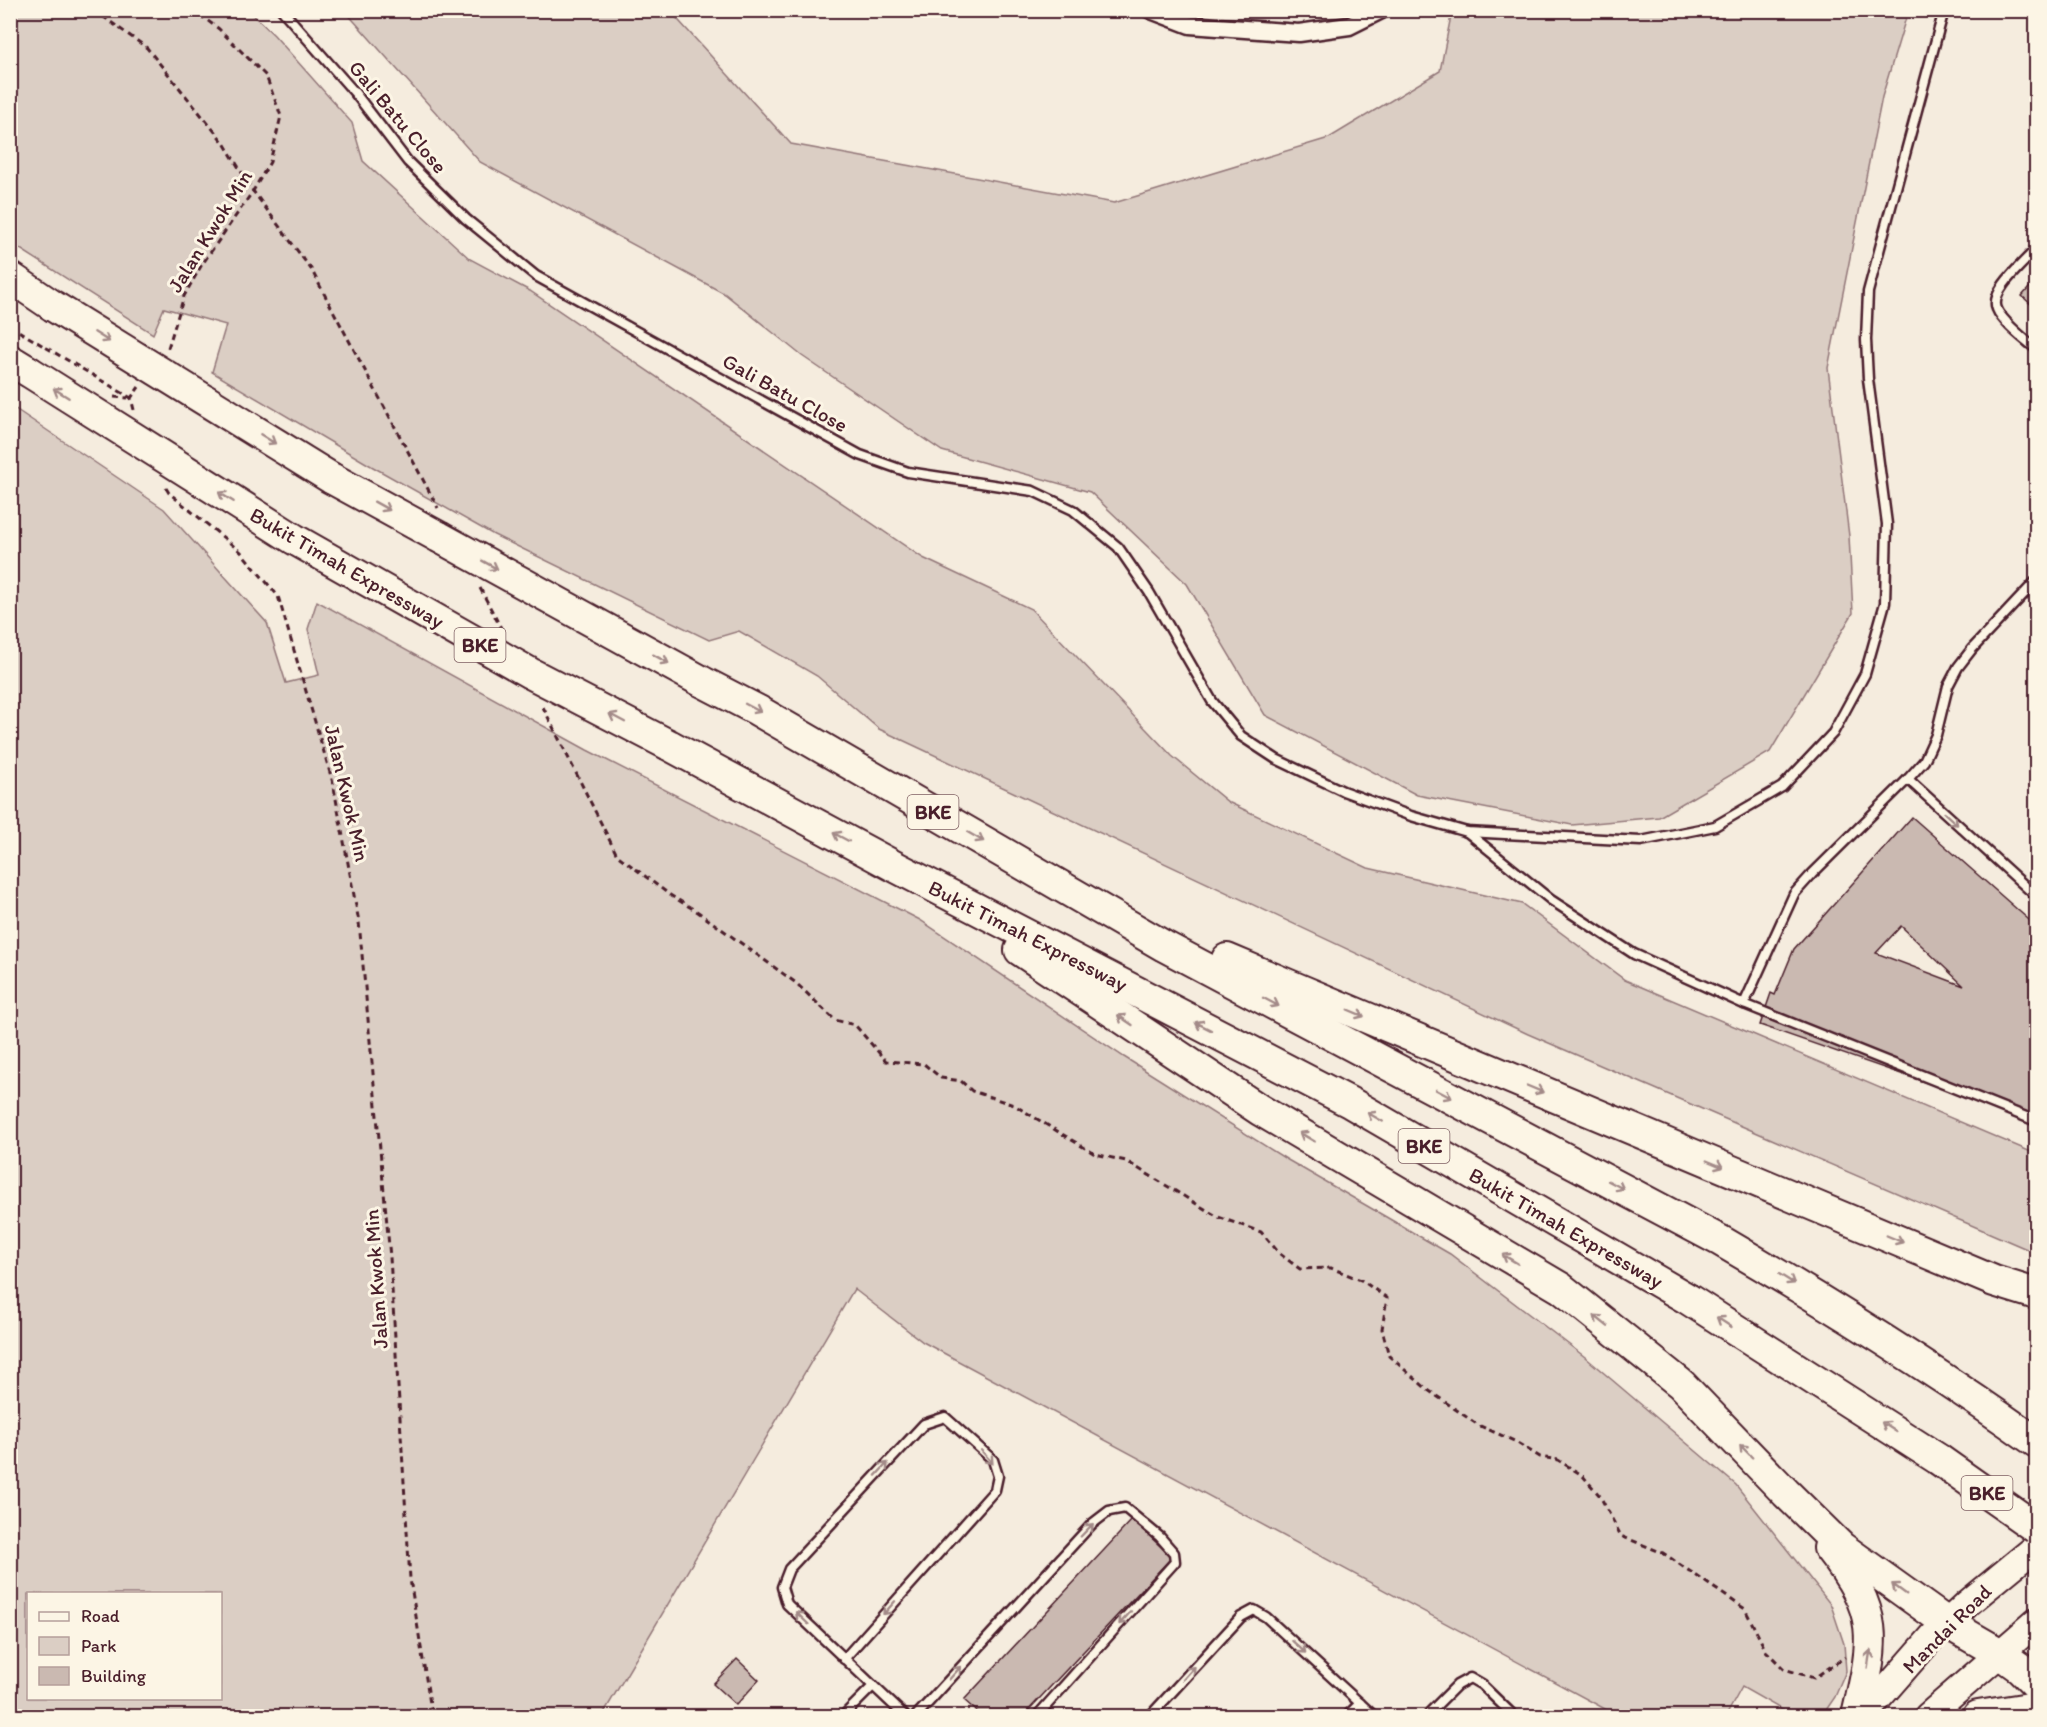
<svg xmlns="http://www.w3.org/2000/svg" width="2047" height="1727" viewBox="0 0 2047 1727" font-family="Itim,sans-serif">
	<style>
		.green { fill: #dbcec4; stroke: #927678; stroke-width: 1.5; fill-rule: evenodd }
		.building { fill: #cab9b1; stroke: #4a1f2b; stroke-width: 1.5; fill-rule: evenodd }
		.lines { fill: none; stroke-linecap: round; stroke-linejoin: round }
		.service-casing { stroke: #4a1f2b; stroke-width: 13 }
		.minor-casing { stroke: #4a1f2b; stroke-width: 21 }
		.primary-casing { stroke: #4a1f2b; stroke-width: 30 }
		.motorway-casing { stroke: #4a1f2b; stroke-width: 34 }
		.path { stroke: #4a1f2b; stroke-width: 3; stroke-dasharray: 6 4.5; stroke-linecap: butt }
		.service { stroke: #fcf5e5; stroke-width: 8 }
		.minor { stroke: #fcf5e5; stroke-width: 16 }
		.primary { stroke: #fcf5e5; stroke-width: 26 }
		.motorway { stroke: #fcf5e5; stroke-width: 30 }
		.motorway-bridge-casing { stroke: #4a1f2b; stroke-width: 34; stroke-linecap: butt }
		.motorway-bridge { stroke: #fcf5e5; stroke-width: 30 }
		.oneway { stroke: #a38a88 }
		.labels { text-anchor: middle; stroke-width: 6; stroke-linejoin: round; paint-order: stroke }
		.shield { fill: #fcf5e5; stroke: #7f5f63; stroke-width: 1.5 }
		.shield-label { font-size: 20px; font-weight: bold; fill: #4a1f2b }
		.street-label { font-size: 21px; fill: #4a1f2b; stroke: #fcf5e5 }
	</style>
	<rect width="100%" height="100%" fill="#f5ecde"/>
	<filter id="ink" filterUnits="userSpaceOnUse"><feTurbulence type="fractalNoise" baseFrequency=".0167" numOctaves="2"/><feDisplacementMap in="SourceGraphic" scale="12" xChannelSelector="R" yChannelSelector="G"/><feConvolveMatrix kernelMatrix="1 2 1 2 8 2 1 2 1" color-interpolation-filters="sRGB"/></filter>
	<g filter="url(#ink)">
		<g class="green">
			<polygon points="10,11 249,11 274,35 352,123 363,161 470,259 530,291 923,558 1031,609 1172,756 1228,802 1368,868 1522,904 1625,980 2036,1154 2036,1253 1528,1034 879,729 817,676 739,631 709,640 494,535 373,467 212,372 226,325 164,308 153,334 11,243"/>
			<polygon points="345,11 670,11 791,144 1114,203 1329,138 1440,71 1452,11 1908,11 1882,97 1828,368 1849,536 1853,613 1770,752 1659,817 1572,825 1417,795 1265,715 1187,584 1090,492 942,451 802,356 725,294 480,162"/>
			<path d="M11 406 164 509 267 623 286 683 319 675 308 629 317 601 587 750 920 920 1124 1057 1286 1159 1450 1254 1585 1357 1736 1485 1831 1605 1844 1644 1846 1671 1835 1697 1822 1716H1793L1742 1687 1726 1716H1618L923 1342 854 1289 602 1716H11ZM28 1594H220V1698H28Z"/>
		</g>
		<g class="building">
			<polygon points="2036,280 2036,309 2022,296"/>
			<path d="M1912 817 2036 926V1121L1760 1025 1771 993 1775 995 1794 949ZM1901 926 1964 986 1876 953Z"/>
			<polygon points="1132,1520 1172,1557 1023,1716 982,1716 964,1700"/>
			<polygon points="737,1659 759,1680 736,1705 713,1684"/>
		</g>
		<g class="lines">
			<defs>
				<g id="service">
					<polyline points="282,10 355,93 408,162 466,219 536,276 860,455 908,472 1033,491 1073,510 1118,547 1149,592 1212,701 1241,736 1276,759 1343,791 1411,816 1467,832 1641,841 1715,826 1782,787 1833,733 1865,674 1885,603 1887,524 1868,379 1866,340 1868,292 1944,10"/>
					<path d="M2036 249C2025 262 1989 291 1997 309 2002 322 2026 340 2036 349"/>
					<polyline points="1908,779 2036,896"/>
					<polyline points="1467,832 1551,900 1634,954 1744,1004 2036,1121"/>
					<polyline points="1744,1004 1794,894 1812,874 1908,779 1924,761 1936,735 1948,686 1958,667 1972,649 2036,581"/>
					<polyline points="844,1659 995,1490 998,1476 993,1460 945,1417 924,1424 789,1569 782,1587 787,1604 905,1716"/>
					<polyline points="1430,1712 1457,1685 1470,1678 1482,1685 1514,1716"/>
					<polyline points="843,1716 873,1686"/>
					<polyline points="916,1716 1092,1524 1109,1511 1125,1508 1160,1537 1174,1553 1175,1562 1037,1716"/>
					<polyline points="1150,1716 1241,1617 1254,1610 1266,1617 1374,1716"/>
					<polyline points="1347,1716 1360,1703"/>
				</g>
				<polyline id="minor" points="1151,10 1190,25 1299,33 1349,26 1381,10"/>
				<g id="primary">
					<polyline points="1863,1716 1932,1637 1968,1603 2036,1547"/>
					<polyline points="1928,1716 2036,1622"/>
				</g>
				<g id="motorway">
					<polyline points="10,277 53,306"/>
					<polyline points="10,360 28,371"/>
					<polyline points="331,478 439,537"/>
					<path d="M701 681 757 710 1164 946 1721 1241C1829 1304 1935 1370 2036 1442"/>
					<polyline points="669,745 892,865 1351,1103 1688,1299 1938,1459"/>
					<polyline points="1020,950 1260,1110 1561,1288 1681,1384 1786,1493 1841,1547 1947,1623 1999,1653 2020,1668 2036,1684"/>
					<polyline points="1227,959 1994,1281 2036,1294"/>
					<path d="M1829 1548C1881 1614 1875 1638 1857 1716"/>
					<polyline points="1978,1716 2036,1707"/>
				</g>
			</defs>
			<use href="#service" class="service-casing"/>
			<use href="#minor" class="minor-casing"/>
			<use href="#primary" class="primary-casing"/>
			<use href="#motorway" class="motorway-casing"/>
			<g class="path">
				<polyline points="94,10 147,48 224,143 253,191 311,269 438,508"/>
				<polyline points="10,326 131,398"/>
				<polyline points="168,348 184,296 201,266 253,191 270,162 281,116 266,76 219,29 193,10"/>
				<polyline points="114,397 128,398"/>
				<polyline points="134,410 131,398 139,387"/>
				<polyline points="166,488 169,493 241,552 278,596 333,783 359,922 390,1257 410,1579 432,1716"/>
				<polyline points="480,588 502,630"/>
				<polyline points="543,707 617,855 670,895 698,912 796,983 835,1020 855,1025 886,1061 924,1064 941,1078 961,1081 972,1091 1014,1105 1095,1154 1126,1161 1218,1217 1261,1232 1280,1254 1300,1269 1331,1268 1361,1280 1387,1298 1382,1329 1389,1356 1428,1390 1478,1425 1514,1441 1540,1457 1558,1460 1582,1475 1600,1496 1621,1536 1663,1553 1745,1609 1766,1651 1784,1669 1814,1678 1845,1657"/>
			</g>
			<use href="#service" class="service"/>
			<use href="#minor" class="minor"/>
			<use href="#primary" class="primary"/>
			<use href="#motorway" class="motorway"/>
			<defs>
				<g id="motorway-bridge">
					<polyline points="53,306 331,478"/>
					<polyline points="28,371 294,539 530,673 669,745"/>
					<polyline points="439,537 701,681"/>
					<polyline points="1938,1459 2036,1528"/>
				</g>
			</defs>
			<use href="#motorway-bridge" class="motorway-bridge-casing"/>
			<use href="#motorway-bridge" class="motorway-bridge"/>
		</g>
		<defs><path id="oneway-shaft" d="M-6 0H5M1.5-3L5.5 0L1.5 3" fill="none" stroke-width="1.6" stroke-linecap="round" stroke-linejoin="round" transform="scale(1.5)"/></defs>
		<g class="oneway">
			<use href="#oneway-shaft" transform="translate(102 337) rotate(32)"/>
			<use href="#oneway-shaft" transform="translate(61 393) rotate(-148)"/>
			<use href="#oneway-shaft" transform="translate(268 439) rotate(32)"/>
			<use href="#oneway-shaft" transform="translate(226 497) rotate(-148)"/>
			<use href="#oneway-shaft" transform="translate(382 506) rotate(29)"/>
			<use href="#oneway-shaft" transform="translate(490 565) rotate(29)"/>
			<use href="#oneway-shaft" transform="translate(661 659) rotate(29)"/>
			<use href="#oneway-shaft" transform="translate(753 708) rotate(28)"/>
			<use href="#oneway-shaft" transform="translate(617 718) rotate(-152)"/>
			<use href="#oneway-shaft" transform="translate(1951 819) rotate(42)"/>
			<use href="#oneway-shaft" transform="translate(841 837) rotate(-152)"/>
			<use href="#oneway-shaft" transform="translate(976 837) rotate(30)"/>
			<use href="#oneway-shaft" transform="translate(1271 1002) rotate(28)"/>
			<use href="#oneway-shaft" transform="translate(1356 1013) rotate(23)"/>
			<use href="#oneway-shaft" transform="translate(1125 1020) rotate(-146)"/>
			<use href="#oneway-shaft" transform="translate(1203 1026) rotate(-153)"/>
			<use href="#oneway-shaft" transform="translate(1535 1089) rotate(23)"/>
			<use href="#oneway-shaft" transform="translate(1444 1094) rotate(28)"/>
			<use href="#oneway-shaft" transform="translate(1375 1117) rotate(-150)"/>
			<use href="#oneway-shaft" transform="translate(1307 1137) rotate(-149)"/>
			<use href="#oneway-shaft" transform="translate(1715 1164) rotate(23)"/>
			<use href="#oneway-shaft" transform="translate(1616 1185) rotate(28)"/>
			<use href="#oneway-shaft" transform="translate(1895 1239) rotate(23)"/>
			<use href="#oneway-shaft" transform="translate(1510 1259) rotate(-149)"/>
			<use href="#oneway-shaft" transform="translate(1787 1279) rotate(32)"/>
			<use href="#oneway-shaft" transform="translate(1601 1321) rotate(-141)"/>
			<use href="#oneway-shaft" transform="translate(1724 1322) rotate(-147)"/>
			<use href="#oneway-shaft" transform="translate(1889 1427) rotate(-147)"/>
			<use href="#oneway-shaft" transform="translate(1746 1451) rotate(-134)"/>
			<use href="#oneway-shaft" transform="translate(987 1457) rotate(49)"/>
			<use href="#oneway-shaft" transform="translate(882 1469) rotate(-47)"/>
			<use href="#oneway-shaft" transform="translate(1087 1530) rotate(-46)"/>
			<use href="#oneway-shaft" transform="translate(1899 1589) rotate(-144)"/>
			<use href="#oneway-shaft" transform="translate(889 1608) rotate(132)"/>
			<use href="#oneway-shaft" transform="translate(802 1618) rotate(-136)"/>
			<use href="#oneway-shaft" transform="translate(1125 1618) rotate(132)"/>
			<use href="#oneway-shaft" transform="translate(1299 1647) rotate(42)"/>
			<use href="#oneway-shaft" transform="translate(1869 1659) rotate(-81)"/>
			<use href="#oneway-shaft" transform="translate(955 1673) rotate(-48)"/>
			<use href="#oneway-shaft" transform="translate(1189 1673) rotate(-48)"/>
		</g>
	</g>
	<g class="labels">
		<g class="shield">
			<rect x="454.5" y="628" width="51" height="34" rx="4.5"/>
			<rect x="907.5" y="795" width="51" height="34" rx="4.5"/>
			<rect x="1398.5" y="1129" width="51" height="34" rx="4.5"/>
			<rect x="1961.5" y="1476" width="51" height="34" rx="4.5"/>
		</g>
		<g class="shield-label">
			<text x="480" y="652">BKE</text>
			<text x="933" y="819">BKE</text>
			<text x="1424" y="1153">BKE</text>
			<text x="1987" y="1500">BKE</text>
		</g>
		<g class="street-label">
			<text transform="translate(398 117) rotate(50)" y="7">Gali Batu Close</text>
			<text transform="translate(210 231) rotate(-58)" y="7">Jalan Kwok Min</text>
			<text transform="translate(785 393) rotate(29)" y="7">Gali Batu Close</text>
			<text transform="translate(347 568) rotate(30)" y="7">Bukit Timah Expressway</text>
			<text transform="translate(347 793) rotate(77)" y="7">Jalan Kwok Min</text>
			<text transform="translate(1028 936) rotate(27)" y="7">Bukit Timah Expressway</text>
			<text transform="translate(1566 1228) rotate(30)" y="7">Bukit Timah Expressway</text>
			<text transform="translate(376 1279) rotate(-94)" y="7">Jalan Kwok Min</text>
			<text transform="translate(1947 1629) rotate(-45)" y="7">Mandai Road</text>
		</g>
	</g>
	<rect width="2047" height="1727" fill="none" stroke="#fcf5e5" stroke-width="36"/>
	<rect x="18" y="18" width="2011" height="1691" fill="none" stroke="#4a1f2b" stroke-width="2" filter="url(#ink)"/>
	<rect x="27" y="1592" width="195" height="108" fill="#fcf5e5" stroke="#b59f9b" stroke-width="1.5"/>
	<rect x="39" y="1612" width="30" height="9" fill="#fcf5e5" stroke="#b59f9b" stroke-width="1.5"/>
	<text x="81" y="1622" font-size="18" fill="#4a1f2b">Road</text>
	<rect x="39" y="1637" width="30" height="18" fill="#dbcec4" stroke="#b59f9b" stroke-width="1.5"/>
	<text x="81" y="1652" font-size="18" fill="#4a1f2b">Park</text>
	<rect x="39" y="1667" width="30" height="18" fill="#cab9b1" stroke="#b59f9b" stroke-width="1.5"/>
	<text x="81" y="1682" font-size="18" fill="#4a1f2b">Building</text>
</svg>
